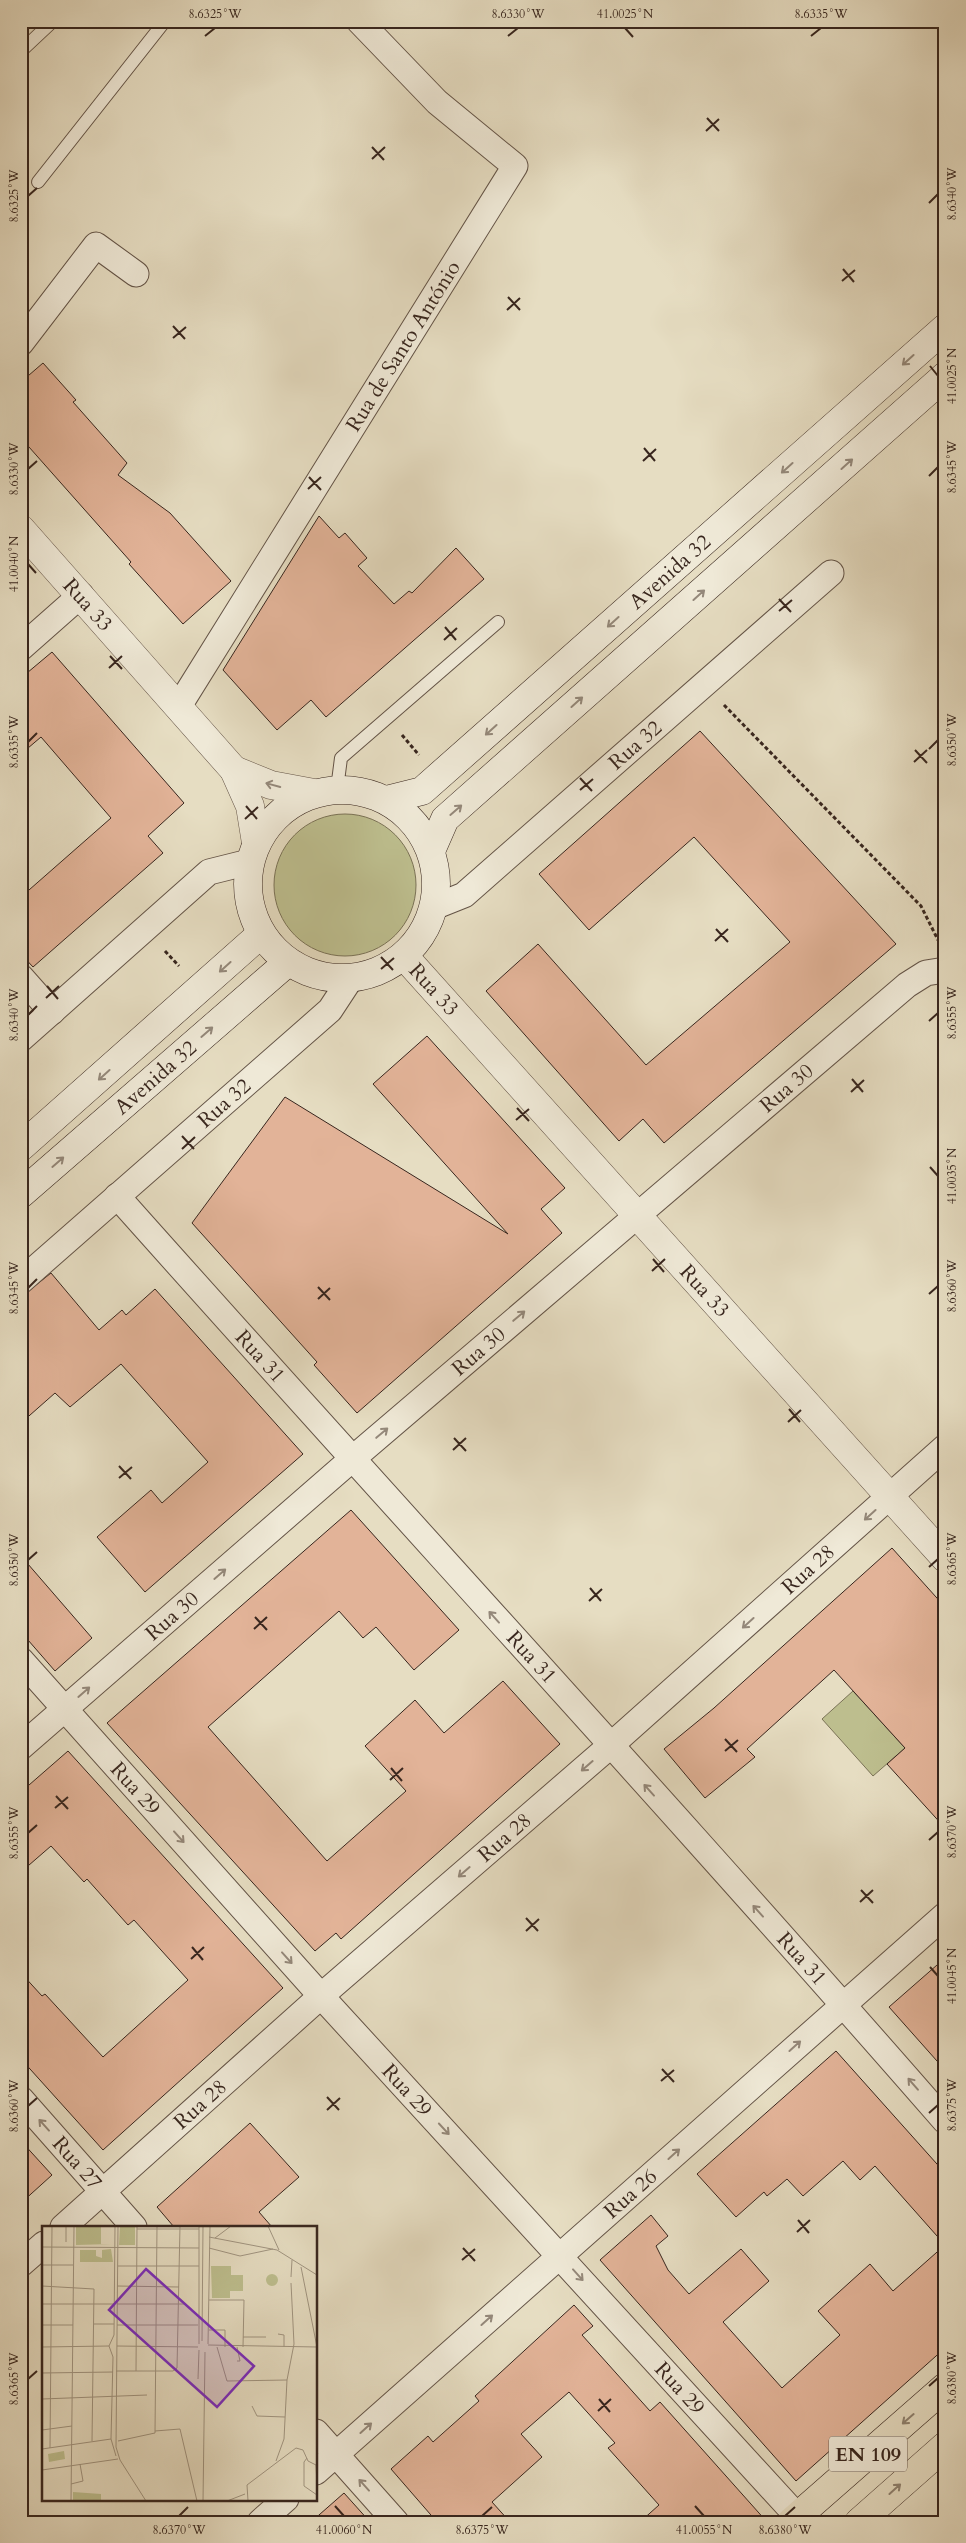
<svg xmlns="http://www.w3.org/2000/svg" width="966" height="2543" viewBox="0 0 966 2543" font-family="Cardo,serif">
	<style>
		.green { fill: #bdbe8e; stroke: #7a7256 }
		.building { fill: #e2b398; stroke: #38261e }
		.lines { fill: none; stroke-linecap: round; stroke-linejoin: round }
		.service-casing { stroke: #645447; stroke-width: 14 }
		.minor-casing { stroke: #645447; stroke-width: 27 }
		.tertiary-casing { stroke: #645447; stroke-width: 29 }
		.secondary-casing { stroke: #38261e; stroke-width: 29 }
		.primary-casing { stroke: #38261e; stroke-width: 29 }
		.path { stroke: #38261e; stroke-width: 3; stroke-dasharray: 4 2.5; stroke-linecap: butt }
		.service { stroke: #efe9d7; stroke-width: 12 }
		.minor { stroke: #efe9d7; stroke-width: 25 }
		.tertiary { stroke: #efe9d7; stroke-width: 28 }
		.secondary { stroke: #efe9d7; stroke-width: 28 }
		.primary { stroke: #e6ddc2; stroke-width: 28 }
		.oneway { stroke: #94887a }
		.oneway2 { stroke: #8f8270 }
		.ticks { fill: none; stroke: #38261e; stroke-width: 2 }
		.labels { text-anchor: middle; stroke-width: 4.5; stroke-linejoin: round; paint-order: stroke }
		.shield { fill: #efe9d7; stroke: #6f6056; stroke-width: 1 }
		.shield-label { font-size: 20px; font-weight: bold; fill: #38261e }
		.street-label { font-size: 21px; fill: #38261e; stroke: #efe9d7 }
		.inset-road { fill: none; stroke: #a09480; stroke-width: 1 }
		.view { fill: #7b2cbf; fill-opacity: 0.15; stroke: #7b2cbf; stroke-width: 2.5 }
		.inset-edge { fill: none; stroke: #38261e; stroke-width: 2.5 }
		.neatline { fill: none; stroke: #38261e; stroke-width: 2 }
		.ticks-label { font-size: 12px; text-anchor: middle; fill: #38261e }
	</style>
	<rect width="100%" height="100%" fill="#e6ddc2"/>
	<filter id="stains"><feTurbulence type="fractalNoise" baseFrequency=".004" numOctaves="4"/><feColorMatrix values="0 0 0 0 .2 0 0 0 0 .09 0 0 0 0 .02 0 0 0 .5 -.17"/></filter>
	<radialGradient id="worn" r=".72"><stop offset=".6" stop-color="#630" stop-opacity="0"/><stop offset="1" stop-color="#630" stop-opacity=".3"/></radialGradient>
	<g class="green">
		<circle cx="345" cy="885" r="71"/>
		<polygon points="853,1691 905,1748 873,1776 822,1719"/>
	</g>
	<g class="building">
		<polygon points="43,363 76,400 73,402 127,463 118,475 170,513 231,581 183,624 129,564 131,562 21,438 21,382"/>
		<polygon points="319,516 339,538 345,533 367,558 358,566 394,604 409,591 412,593 456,548 484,579 326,717 311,700 277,730 223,670"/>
		<polygon points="52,652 184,803 148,836 163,853 33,967 21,954 21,897 111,818 41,737 21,754 21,678"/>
		<polygon points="700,731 896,944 664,1143 643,1119 619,1141 486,991 538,944 646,1065 790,942 694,837 589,930 539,874"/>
		<polygon points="427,1036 565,1188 541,1209 562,1233 357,1413 314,1365 317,1362 192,1223 285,1097 508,1234 373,1084"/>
		<polygon points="51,1273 99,1330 122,1310 126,1315 155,1289 303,1454 145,1592 97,1537 151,1490 162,1503 208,1462 121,1364 70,1407 55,1393 21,1423 21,1297"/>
		<polygon points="351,1510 459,1630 414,1670 376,1627 363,1638 339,1611 208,1727 327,1861 406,1791 365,1746 415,1700 444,1733 503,1681 560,1744 341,1939 336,1933 315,1951 107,1723"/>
		<polygon points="892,1548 945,1607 945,1828 887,1764 905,1748 834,1670 747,1749 755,1757 705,1798 664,1749 714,1708"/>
		<polygon points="21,1556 92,1638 55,1671 21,1632"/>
		<polygon points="68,1751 283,1988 103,2150 21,2059 21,1973 42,1996 45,1994 103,2057 188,1980 134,1920 128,1925 87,1879 84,1882 51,1846 21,1872 21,1792"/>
		<polygon points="945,1958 945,2070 889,2007"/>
		<polygon points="836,2051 945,2173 945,2245 875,2166 860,2180 843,2161 803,2196 787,2179 767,2196 764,2192 736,2217 697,2174"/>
		<polygon points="250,2123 299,2177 259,2212 272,2227 174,2227 157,2207"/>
		<polygon points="21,2141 52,2175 21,2203"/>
		<polygon points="651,2215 668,2236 656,2246 668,2270 689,2294 741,2249 769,2281 723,2322 782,2388 840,2335 818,2311 870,2264 893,2291 945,2245 945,2348 796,2481 600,2260"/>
		<polygon points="574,2305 593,2326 582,2335 650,2411 660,2402 767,2522 640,2522 659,2505 608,2448 615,2443 569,2392 521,2434 542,2457 492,2502 510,2522 437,2522 391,2469 428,2436 433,2442 479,2401 475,2396"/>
		<polygon points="344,2493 370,2522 311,2522"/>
	</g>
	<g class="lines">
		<defs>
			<g id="service">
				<polyline points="21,51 53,21"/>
				<polyline points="38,182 165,21"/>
				<polyline points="337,789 341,758 498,622"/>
			</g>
			<g id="minor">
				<polyline points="21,343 96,245 136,274"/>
				<polyline points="21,648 81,595"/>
				<path id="s1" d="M179 706 515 166 437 102 359 21"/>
				<path id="s2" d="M434 907 464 895 831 573"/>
				<polyline points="21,977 52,1012"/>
				<polyline points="21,1039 209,872 249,862"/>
				<path id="s3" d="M117 1196C392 1505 673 1809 945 2121"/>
				<path id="s4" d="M21 1281 330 1010 351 978"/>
				<path id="s5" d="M21 1660 321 1996 797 2516"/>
				<path id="s6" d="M21 1747 351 1460 907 985 926 973 945 970"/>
				<path id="s7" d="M21 2099 134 2227"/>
				<path id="s8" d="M63 2227 321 1996 610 1746 945 1447"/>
				<polyline points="21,2264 44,2244"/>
				<polyline points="316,2432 396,2522"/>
				<path id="s9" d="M316 2472 945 1915"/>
				<polyline points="260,2522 286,2499"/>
			</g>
			<g id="tertiary">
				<path id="s10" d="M21 529 234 770 250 806 256 843"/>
				<polyline points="234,770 271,785 314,793"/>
				<path id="s11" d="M404 956 945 1558"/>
			</g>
			<g id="secondary">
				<circle cx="342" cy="884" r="94"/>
				<path id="s12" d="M386 800 422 791 945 328"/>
				<polyline points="431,851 445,819 945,376"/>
				<polyline points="21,1147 261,934"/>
				<path id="s13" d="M21 1194 288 962"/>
			</g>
			<g id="primary">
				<polyline points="791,2522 945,2387"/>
				<polyline points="859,2522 945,2446"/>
			</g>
		</defs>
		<use href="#service" class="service-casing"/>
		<use href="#minor" class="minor-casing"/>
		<use href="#tertiary" class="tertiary-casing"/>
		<use href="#secondary" class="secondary-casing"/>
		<use href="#primary" class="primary-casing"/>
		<g class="path">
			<polyline points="724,705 921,906 939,942"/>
			<polyline points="402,735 419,755"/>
			<polyline points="165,951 179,966"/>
		</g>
		<use href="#service" class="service"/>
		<use href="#minor" class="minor"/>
		<use href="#tertiary" class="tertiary"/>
		<use href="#secondary" class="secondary"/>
		<use href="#primary" class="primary"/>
	</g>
	<defs><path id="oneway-shaft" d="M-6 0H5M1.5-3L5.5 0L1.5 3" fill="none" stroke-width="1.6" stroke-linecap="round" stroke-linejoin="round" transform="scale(1.25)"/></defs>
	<g class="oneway">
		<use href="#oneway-shaft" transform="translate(908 360) rotate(138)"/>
		<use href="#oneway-shaft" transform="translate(847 464) rotate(-42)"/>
		<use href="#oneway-shaft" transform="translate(787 468) rotate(138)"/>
		<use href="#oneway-shaft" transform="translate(699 595) rotate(-42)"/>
		<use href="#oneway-shaft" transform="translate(613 622) rotate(138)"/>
		<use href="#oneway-shaft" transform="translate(577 702) rotate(-42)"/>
		<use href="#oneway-shaft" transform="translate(491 730) rotate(138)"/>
		<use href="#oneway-shaft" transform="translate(273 785) rotate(-165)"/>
		<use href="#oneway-shaft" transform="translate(456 810) rotate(-41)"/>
		<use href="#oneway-shaft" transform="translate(225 967) rotate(138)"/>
		<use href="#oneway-shaft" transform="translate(207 1032) rotate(-41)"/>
		<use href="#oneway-shaft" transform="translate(104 1075) rotate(138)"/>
		<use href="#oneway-shaft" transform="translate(58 1162) rotate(-41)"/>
		<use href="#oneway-shaft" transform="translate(519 1316) rotate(-40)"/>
		<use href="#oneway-shaft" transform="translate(382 1433) rotate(-40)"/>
		<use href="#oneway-shaft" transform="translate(870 1515) rotate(138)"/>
		<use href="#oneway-shaft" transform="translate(220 1574) rotate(-41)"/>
		<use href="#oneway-shaft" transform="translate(494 1617) rotate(-132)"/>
		<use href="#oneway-shaft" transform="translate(748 1623) rotate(138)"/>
		<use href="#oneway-shaft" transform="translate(84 1692) rotate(-41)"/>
		<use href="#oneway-shaft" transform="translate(587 1766) rotate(139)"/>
		<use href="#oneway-shaft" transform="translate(649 1790) rotate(-132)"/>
		<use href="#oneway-shaft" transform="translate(179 1837) rotate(48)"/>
		<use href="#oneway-shaft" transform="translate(464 1872) rotate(139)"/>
		<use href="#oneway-shaft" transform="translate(758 1911) rotate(-132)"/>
		<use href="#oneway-shaft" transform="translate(287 1958) rotate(48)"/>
		<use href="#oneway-shaft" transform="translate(795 2046) rotate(-42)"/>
		<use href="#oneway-shaft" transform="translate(913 2084) rotate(-131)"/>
		<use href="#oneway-shaft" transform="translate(44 2125) rotate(-132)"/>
		<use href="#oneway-shaft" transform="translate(444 2129) rotate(47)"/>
		<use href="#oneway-shaft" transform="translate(674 2154) rotate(-42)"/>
		<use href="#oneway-shaft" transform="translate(578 2275) rotate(48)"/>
		<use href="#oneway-shaft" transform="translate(487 2320) rotate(-42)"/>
		<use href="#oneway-shaft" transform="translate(366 2428) rotate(-42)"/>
		<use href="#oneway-shaft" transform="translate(364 2485) rotate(-132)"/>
	</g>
	<g class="oneway2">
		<use href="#oneway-shaft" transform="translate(908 2419) rotate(139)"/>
		<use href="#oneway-shaft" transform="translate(895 2489) rotate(-42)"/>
	</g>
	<path class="ticks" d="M625 28 633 37M205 36 215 28M508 36 518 28M811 36 821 28M707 118 719 131M706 131 719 119M372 147 384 160M372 159 385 147M28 196 37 188M929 203 938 194M843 269 854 282M842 281 855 270M508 297 520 310M507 310 520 298M173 326 185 339M173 338 186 327M930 366 938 376M644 448 655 461M643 461 656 449M28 469 37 461M929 476 938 467M309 477 321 490M308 489 321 477M28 564 36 573M779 599 791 612M779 611 792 600M445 627 456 640M444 640 457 628M110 656 122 669M109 668 122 656M28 742 37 733M929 749 938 740M915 750 927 763M914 762 927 750M580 778 592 791M580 790 593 779M246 806 257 819M245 819 258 807M716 929 728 942M715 941 728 929M381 957 393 970M381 969 394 958M47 986 58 999M46 998 59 986M28 1015 37 1006M929 1021 938 1013M852 1079 863 1092M851 1092 864 1080M517 1108 529 1121M516 1120 529 1109M182 1136 194 1149M182 1149 195 1137M930 1167 938 1176M653 1259 664 1272M652 1271 665 1259M318 1287 330 1300M28 1288 37 1279M929 1294 938 1286M318 1299 330 1288M789 1409 800 1422M788 1422 801 1410M454 1438 466 1451M453 1450 466 1438M119 1466 131 1479M119 1478 132 1467M28 1560 37 1552M929 1567 938 1559M590 1588 601 1601M589 1601 602 1589M255 1617 267 1630M254 1629 267 1617M725 1739 737 1752M725 1751 738 1740M391 1768 402 1781M390 1780 403 1768M56 1796 68 1809M55 1808 68 1797M28 1833 37 1825M929 1840 938 1832M861 1890 873 1903M860 1902 873 1890M526 1918 538 1931M526 1931 539 1919M192 1947 203 1960M191 1959 204 1947M930 1967 938 1976M662 2069 674 2082M661 2081 674 2070M327 2097 339 2110M28 2106 37 2098M327 2110 340 2098M929 2113 938 2105M798 2220 809 2233M797 2232 810 2220M463 2248 475 2261M462 2260 475 2249M28 2379 37 2371M929 2386 938 2378M599 2399 610 2412M598 2411 611 2399M335 2506 344 2516M695 2506 704 2516M179 2516 188 2507M482 2516 492 2507M785 2516 795 2507"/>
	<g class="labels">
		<rect class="shield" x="829" y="2436.5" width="78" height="35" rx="4"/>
		<g class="shield-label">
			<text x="868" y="2461">EN 109</text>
		</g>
		<g class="street-label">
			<text dy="7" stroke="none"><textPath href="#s1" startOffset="424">Rua de Santo António</textPath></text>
			<text dy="7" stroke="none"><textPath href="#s12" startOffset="368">Avenida 32</textPath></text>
			<text dy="7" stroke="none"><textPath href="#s10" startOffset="101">Rua 33</textPath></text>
			<text dy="7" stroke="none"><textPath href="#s2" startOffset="260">Rua 32</textPath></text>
			<text dy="7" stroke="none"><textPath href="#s11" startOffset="45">Rua 33</textPath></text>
			<text dy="7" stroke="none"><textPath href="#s13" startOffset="178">Avenida 32</textPath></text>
			<text dy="7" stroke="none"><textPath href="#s6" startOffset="1010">Rua 30</textPath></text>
			<text dy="7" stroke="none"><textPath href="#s4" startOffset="270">Rua 32</textPath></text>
			<text dy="7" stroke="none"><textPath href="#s11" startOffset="450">Rua 33</textPath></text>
			<text dy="7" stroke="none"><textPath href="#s6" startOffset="605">Rua 30</textPath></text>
			<text dy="7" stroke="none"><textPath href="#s3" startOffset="215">Rua 31</textPath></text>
			<text dy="7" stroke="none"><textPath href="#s8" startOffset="994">Rua 28</textPath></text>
			<text dy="7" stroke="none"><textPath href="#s6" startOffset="200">Rua 30</textPath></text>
			<text dy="7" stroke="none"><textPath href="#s3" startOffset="620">Rua 31</textPath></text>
			<text dy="7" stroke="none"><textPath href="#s5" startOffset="172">Rua 29</textPath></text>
			<text dy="7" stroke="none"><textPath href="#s8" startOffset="589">Rua 28</textPath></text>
			<text dy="7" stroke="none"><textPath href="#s3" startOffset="1025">Rua 31</textPath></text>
			<text dy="7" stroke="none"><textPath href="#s5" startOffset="578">Rua 29</textPath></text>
			<text dy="7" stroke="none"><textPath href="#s8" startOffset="184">Rua 28</textPath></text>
			<text dy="7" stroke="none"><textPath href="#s7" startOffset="85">Rua 27</textPath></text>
			<text dy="7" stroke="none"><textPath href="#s9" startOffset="420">Rua 26</textPath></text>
			<text dy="7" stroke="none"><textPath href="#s5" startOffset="982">Rua 29</textPath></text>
		</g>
	</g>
	<g transform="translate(42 2226)">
		<rect width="275" height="275" fill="#e6ddc2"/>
		<path d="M34 0H59V18H70L34 19ZM78 0H93V19H77ZM69 23 71 36H38V24H54V30L60 32V24ZM169 40H189V49H201V65H188V72H170ZM224 54a6 6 0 1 1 12 0a6 6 0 1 1-12 0ZM22 225 23 233 7 236 6 228ZM31 266 59 268V275H31Z" fill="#bdbe8e"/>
		<path class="inset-road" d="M73 0 72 109 67 120 71 131 69 213 74 230M76 0 74 221 78 234 104 275M226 0 237 24M95 3H157M167 11 235 24 275 49M173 12 189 0M24 16V0M0 21 157 22M167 22 198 30 231 23M0 39H31M76 40H157M259 41 275 121M249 51 250 34M0 60 52 63 50 215M75 60 137 61M167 74H202L201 121M0 78H72M75 78H143M52 98H72M0 99H31M75 99H156M167 104H183V121M236 108 242 109V121M201 111H224M160 115 161 0M157 118V0M166 118 168 0M166 119 275 121M75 120 156 121M0 121 67 120M175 121 185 155 245 154M195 135H198L195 121M74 145H131L135 142 138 0M94 145 95 0M0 147 71 146M156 153 157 124M0 173 105 169M210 180 215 190 243 191M0 204 30 200M113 205 138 203 155 275M76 215 113 207 115 0M8 222 10 0M0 223 69 213M265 232 262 236V260L275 269M234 235 242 213 245 154 252 118 249 57M0 244 76 233M29 258 41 255 38 238M29 275 32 0M161 275 163 126M185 275 203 268M206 275 205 259 254 222 261 224 266 235 274 239 275 258"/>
		<path class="view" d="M104 43 212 140 175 181 67 84Z"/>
		<rect width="275" height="275" class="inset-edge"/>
	</g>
	<rect width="966" height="2543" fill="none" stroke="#e6ddc2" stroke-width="55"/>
	<rect x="28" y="28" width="910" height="2488" class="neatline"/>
	<g class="ticks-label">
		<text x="215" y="18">8.6325°W</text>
		<text x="518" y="18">8.6330°W</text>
		<text x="625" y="18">41.0025°N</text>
		<text x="821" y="18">8.6335°W</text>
		<text transform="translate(952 194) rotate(-90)" y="4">8.6340°W</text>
		<text transform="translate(14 196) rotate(-90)" y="4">8.6325°W</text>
		<text transform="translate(952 376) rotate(-90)" y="4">41.0025°N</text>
		<text transform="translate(952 467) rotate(-90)" y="4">8.6345°W</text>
		<text transform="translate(14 469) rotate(-90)" y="4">8.6330°W</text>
		<text transform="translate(14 564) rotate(-90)" y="4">41.0040°N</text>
		<text transform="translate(952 740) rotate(-90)" y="4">8.6350°W</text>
		<text transform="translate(14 742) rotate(-90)" y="4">8.6335°W</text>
		<text transform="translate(952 1013) rotate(-90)" y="4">8.6355°W</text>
		<text transform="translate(14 1015) rotate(-90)" y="4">8.6340°W</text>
		<text transform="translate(952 1176) rotate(-90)" y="4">41.0035°N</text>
		<text transform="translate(952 1286) rotate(-90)" y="4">8.6360°W</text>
		<text transform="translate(14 1288) rotate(-90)" y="4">8.6345°W</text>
		<text transform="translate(952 1559) rotate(-90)" y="4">8.6365°W</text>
		<text transform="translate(14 1560) rotate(-90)" y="4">8.6350°W</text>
		<text transform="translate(952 1832) rotate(-90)" y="4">8.6370°W</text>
		<text transform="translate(14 1833) rotate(-90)" y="4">8.6355°W</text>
		<text transform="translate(952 1976) rotate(-90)" y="4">41.0045°N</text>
		<text transform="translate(952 2105) rotate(-90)" y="4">8.6375°W</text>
		<text transform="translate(14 2106) rotate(-90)" y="4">8.6360°W</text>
		<text transform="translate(952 2378) rotate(-90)" y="4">8.6380°W</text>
		<text transform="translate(14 2379) rotate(-90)" y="4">8.6365°W</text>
		<text x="179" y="2534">8.6370°W</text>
		<text x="344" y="2534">41.0060°N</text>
		<text x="482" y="2534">8.6375°W</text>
		<text x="704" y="2534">41.0055°N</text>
		<text x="785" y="2534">8.6380°W</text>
	</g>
	<rect width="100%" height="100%" filter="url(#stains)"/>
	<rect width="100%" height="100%" fill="url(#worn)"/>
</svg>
